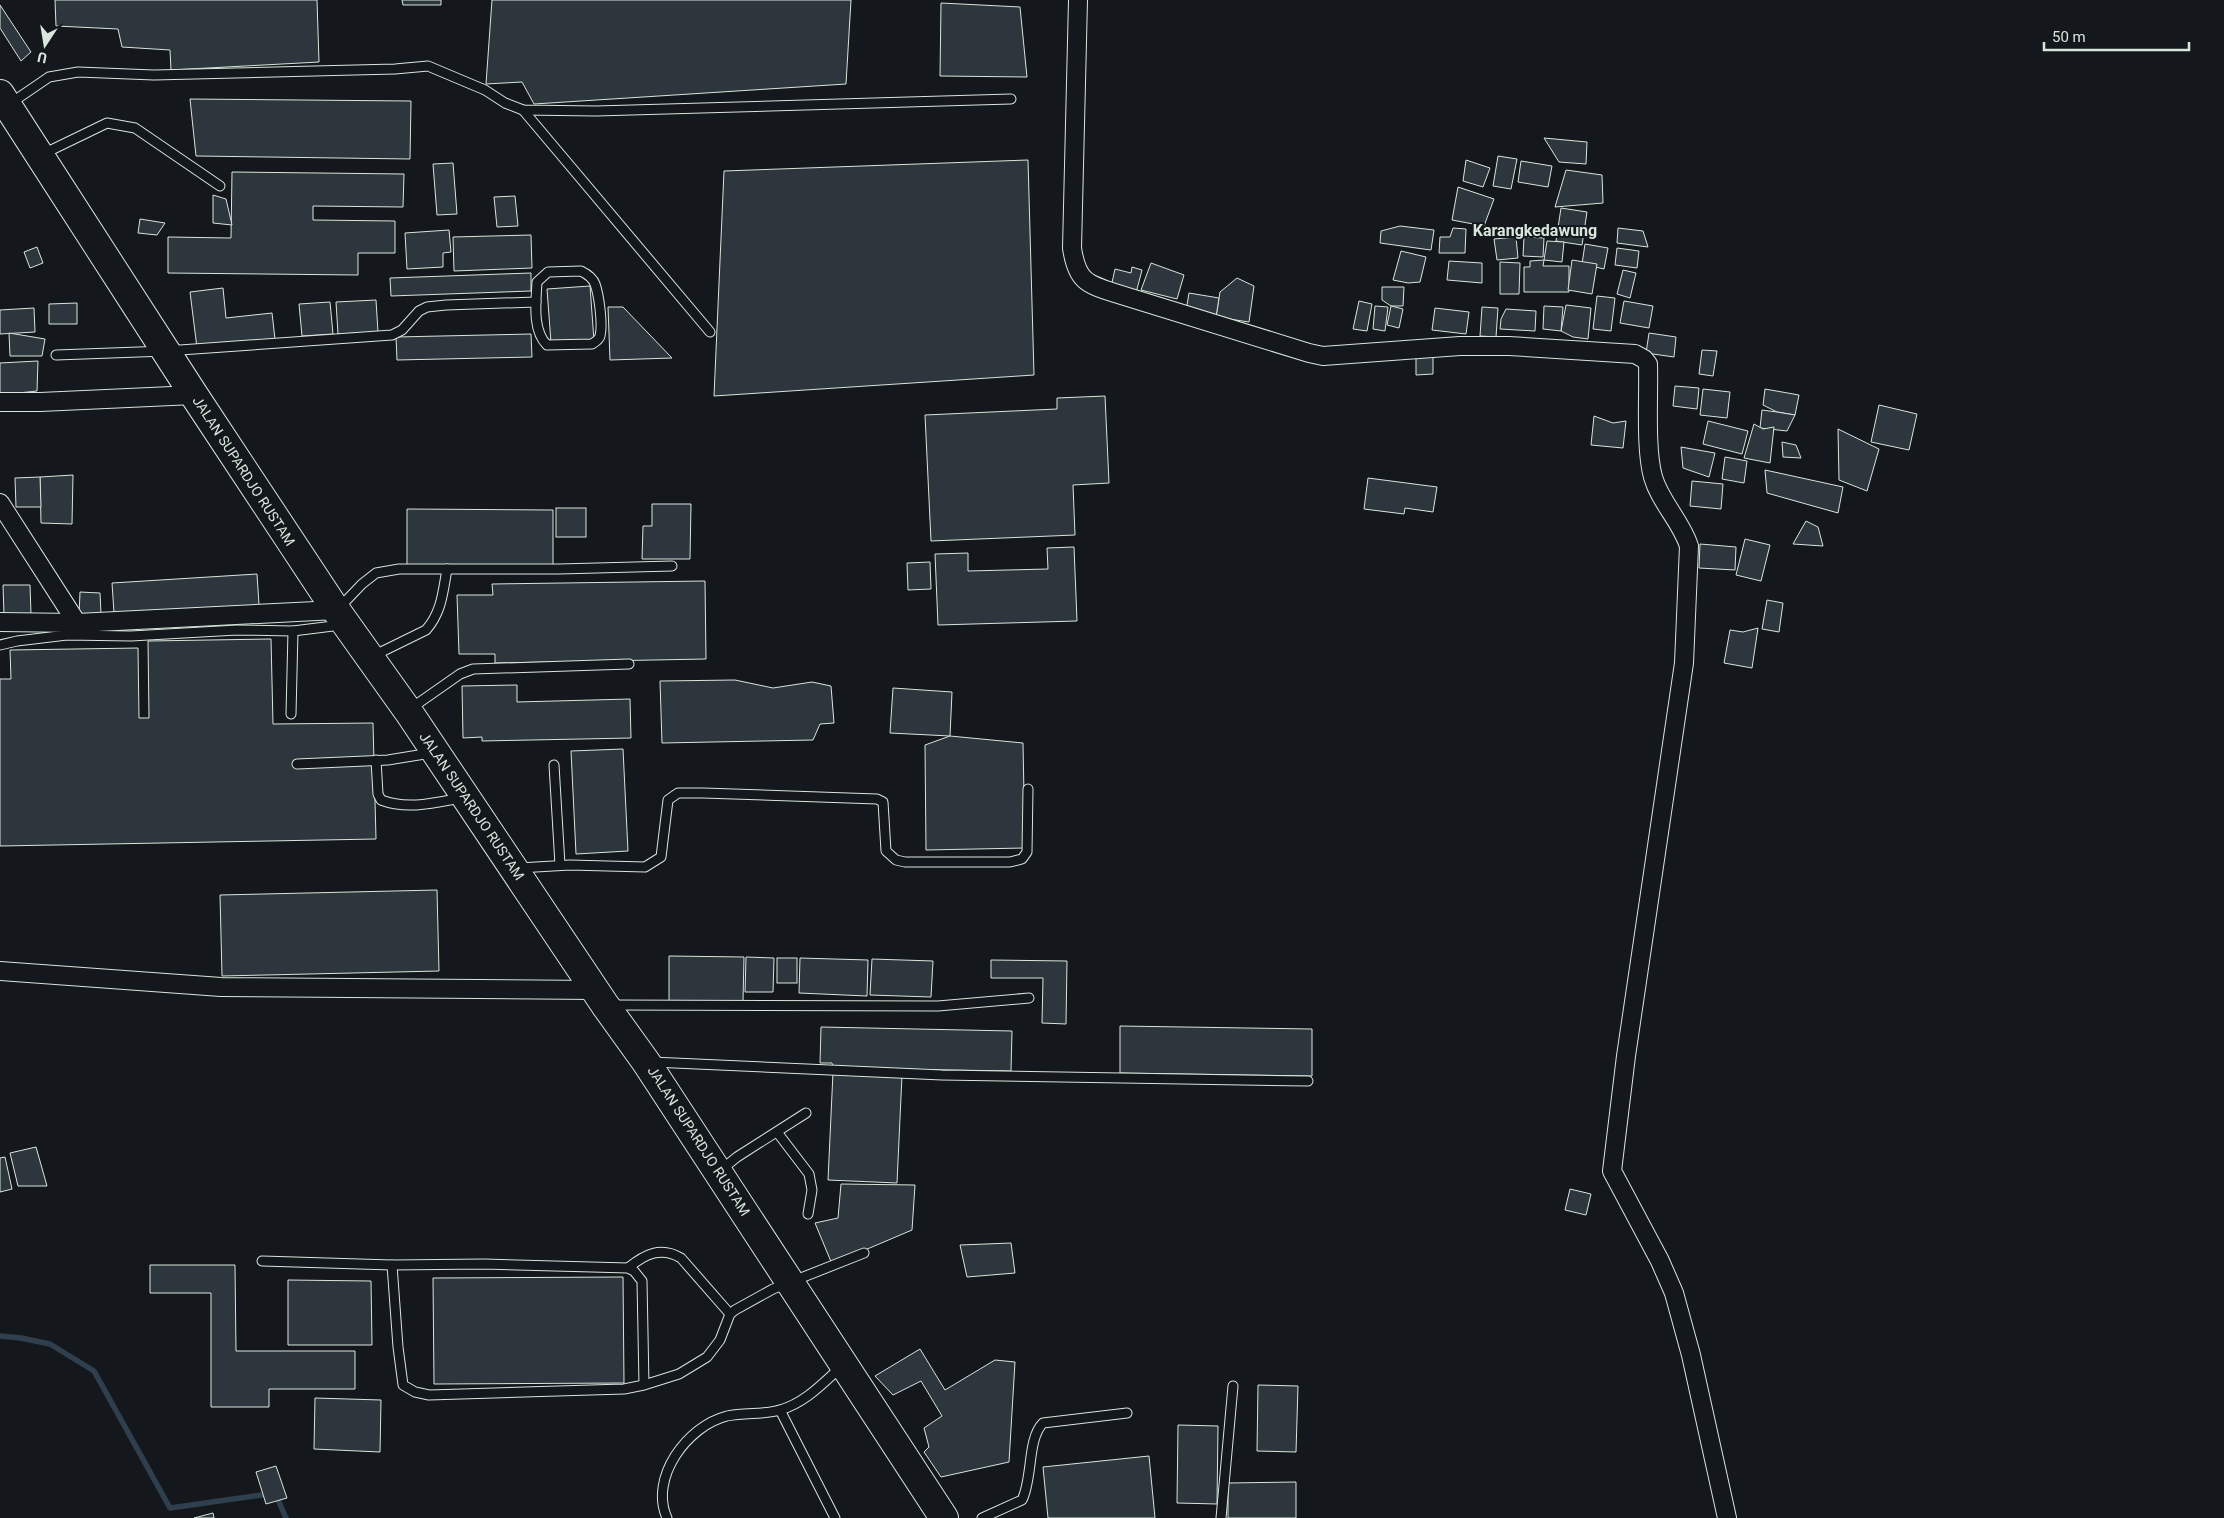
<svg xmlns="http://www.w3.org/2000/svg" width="2224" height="1518" viewBox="0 0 2224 1518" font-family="Roboto,sans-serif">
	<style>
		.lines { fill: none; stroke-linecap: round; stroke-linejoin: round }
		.stream { stroke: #2f3f4d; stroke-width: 5.5 }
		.building { fill: #2c363c; stroke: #d8e6dc }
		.service-casing { stroke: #d8e6dc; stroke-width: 11 }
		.minor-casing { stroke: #d8e6dc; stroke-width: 20 }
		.trunk-casing { stroke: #d8e6dc; stroke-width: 30 }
		.service { stroke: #14181c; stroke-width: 9 }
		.minor { stroke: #14181c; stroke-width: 18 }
		.trunk { stroke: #14181c; stroke-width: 28 }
		.labels { text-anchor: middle; stroke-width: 4; stroke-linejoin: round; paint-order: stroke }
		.street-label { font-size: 14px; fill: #d8e6dc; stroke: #14181c }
		.quarter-label { font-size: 16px; font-weight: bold; fill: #d8e6dc; stroke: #14181c }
	</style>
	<rect width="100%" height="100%" fill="#14181c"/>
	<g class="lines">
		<polyline class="stream" points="0,1336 21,1338 50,1344 94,1371 170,1508 275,1493 286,1518"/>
	</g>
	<g class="building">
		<polygon points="55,0 317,0 319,62 171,70 170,50 122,47 118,29 56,26"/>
		<polygon points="402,0 441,0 441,5 403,5"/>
		<polygon points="492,0 851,0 846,84 534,104 522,82 486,84"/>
		<polygon points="941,3 1020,7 1027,77 940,76"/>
		<polygon points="0,5 31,52 21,61 0,28"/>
		<polygon points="190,99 411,101 410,159 196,156"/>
		<polygon points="1544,138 1587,142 1586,164 1559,162"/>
		<polygon points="1498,156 1517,159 1511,189 1493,186"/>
		<polygon points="1028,160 1034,375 714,396 724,171"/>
		<polygon points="1466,160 1490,168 1483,187 1463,181"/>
		<polygon points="1521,161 1552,166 1548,187 1518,182"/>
		<polygon points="453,163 457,214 437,215 433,164"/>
		<polygon points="1566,170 1602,175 1603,203 1555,207"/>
		<polygon points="232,172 404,174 403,207 313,206 313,220 395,221 395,253 358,253 358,275 168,273 168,237 231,238"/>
		<polygon points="1458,187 1494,199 1484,226 1452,220"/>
		<polygon points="213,195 226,199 232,225 213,223"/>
		<polygon points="515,196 518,226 497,227 494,197"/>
		<polygon points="1561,208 1587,212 1582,245 1556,241"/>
		<polygon points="140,219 165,223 157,235 138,233"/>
		<polygon points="1400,226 1434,230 1431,250 1380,243 1381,231"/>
		<polygon points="1453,228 1466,229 1465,253 1439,253 1440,237 1450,237"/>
		<polygon points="1618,228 1643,231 1648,247 1617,243"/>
		<polygon points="449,230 451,252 443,253 443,267 407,269 405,233"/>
		<polygon points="531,235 532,268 454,271 453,237"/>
		<polygon points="1516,237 1518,258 1497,260 1494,239"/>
		<polygon points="1524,237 1544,238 1543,257 1523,256"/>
		<polygon points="1547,241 1564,242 1562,262 1544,260"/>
		<polygon points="1585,244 1608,248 1604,269 1582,264"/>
		<polygon points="37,247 43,263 30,268 24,252"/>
		<polygon points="1617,248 1639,251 1637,268 1615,265"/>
		<polygon points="1401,251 1426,257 1420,282 1408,283 1393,280"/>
		<polygon points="1544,260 1543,266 1569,266 1569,292 1524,292 1524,267 1530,267 1530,261"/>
		<polygon points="1572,260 1597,264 1592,294 1568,290"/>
		<polygon points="1449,261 1482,263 1482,283 1447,280"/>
		<polygon points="1500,262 1520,263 1519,294 1500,294"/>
		<polygon points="1151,263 1184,275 1177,299 1141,290"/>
		<polygon points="1132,267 1142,270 1136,293 1111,287 1115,269 1131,273"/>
		<polygon points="1623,270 1636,273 1630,298 1617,294"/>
		<polygon points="531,273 531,291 391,296 390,278"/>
		<polygon points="1237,278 1254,286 1249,322 1216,317 1220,292"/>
		<polygon points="590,286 594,341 551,343 547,289"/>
		<polygon points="1382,287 1404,287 1403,306 1391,306 1382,300"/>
		<polygon points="223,288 226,318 272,313 275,339 197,348 190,292"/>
		<polygon points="1189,293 1219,298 1216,317 1186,311"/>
		<polygon points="1597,296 1615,298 1611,331 1593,329"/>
		<polygon points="376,300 378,332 338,334 336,302"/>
		<polygon points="1359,301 1372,304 1367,331 1353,329"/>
		<polygon points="1624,301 1653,306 1649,328 1620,323"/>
		<polygon points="330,302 333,334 302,336 299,304"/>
		<polygon points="77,303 77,324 49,324 49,304"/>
		<polygon points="1566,305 1591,308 1588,339 1573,337 1561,331"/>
		<polygon points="1375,306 1388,307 1385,331 1373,329"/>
		<polygon points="1391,306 1403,309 1399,328 1387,325"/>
		<polygon points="1544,306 1563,307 1561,331 1543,329"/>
		<polygon points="608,307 623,307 672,358 610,360"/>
		<polygon points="1482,307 1498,308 1496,337 1480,336"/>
		<polygon points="34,308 35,332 0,334 0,310"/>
		<polygon points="1435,308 1469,312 1466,334 1432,330"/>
		<polygon points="1506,309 1536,311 1535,331 1500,329 1501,319"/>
		<polygon points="9,333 45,339 42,356 10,356"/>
		<polygon points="1649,333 1676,337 1674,357 1646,353"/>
		<polygon points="531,334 532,357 397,360 396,337"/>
		<polygon points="1702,350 1717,351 1713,376 1699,374"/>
		<polygon points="1416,357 1433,357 1433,374 1416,375"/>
		<polygon points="38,361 37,391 0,395 0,363"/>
		<polygon points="1675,386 1699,388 1697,409 1673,406"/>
		<polygon points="1703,389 1730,392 1727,418 1700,415"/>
		<polygon points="1765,389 1799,395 1795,415 1777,412 1763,405"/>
		<polygon points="1105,396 1109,483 1073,485 1075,535 931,541 925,415 1057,409 1057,398"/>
		<polygon points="1879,405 1917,414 1909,450 1871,442"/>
		<polygon points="1762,410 1777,412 1795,415 1787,431 1760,428"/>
		<polygon points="1594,416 1613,423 1626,421 1623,448 1591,445"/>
		<polygon points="1708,421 1748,431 1742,454 1703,444"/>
		<polygon points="1754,424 1763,429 1774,427 1770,463 1744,458"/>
		<polygon points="1838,429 1879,449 1867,491 1839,480"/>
		<polygon points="1782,442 1796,445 1801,458 1783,457"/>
		<polygon points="1681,447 1715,453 1709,477 1683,468"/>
		<polygon points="1725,457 1747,461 1744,483 1722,479"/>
		<polygon points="1765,470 1843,487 1838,513 1767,493"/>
		<polygon points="73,475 72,524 41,523 40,477"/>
		<polygon points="40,477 41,507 16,507 15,478"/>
		<polygon points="1368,478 1437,487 1433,512 1405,508 1404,514 1364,509"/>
		<polygon points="1692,481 1723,484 1721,509 1690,506"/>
		<polygon points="652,504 691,504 690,559 642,559 643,526 652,526"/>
		<rect x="556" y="508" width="30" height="29"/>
		<polygon points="407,509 553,510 553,566 407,565"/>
		<polygon points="1806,521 1818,527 1823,546 1793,544"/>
		<polygon points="1745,539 1770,545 1761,581 1736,575"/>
		<polygon points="1700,544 1736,547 1735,570 1699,568"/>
		<polygon points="1074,547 1077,621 938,625 935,554 968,553 968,571 1048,569 1047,548"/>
		<polygon points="930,562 931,589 908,590 907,563"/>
		<polygon points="257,574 259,605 114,613 112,583"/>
		<polygon points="705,581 706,659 495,663 495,654 459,654 457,595 493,595 492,584"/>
		<polygon points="3,585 30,585 31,614 4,615"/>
		<polygon points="80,592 100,593 101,614 79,616"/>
		<polygon points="1767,600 1783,603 1779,632 1762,629"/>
		<polygon points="1758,628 1752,668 1724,663 1730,630 1743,632"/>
		<polygon points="271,639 273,724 373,723 376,839 0,846 0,679 11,679 10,650 138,648 139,718 149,718 148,641"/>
		<polygon points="735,680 773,688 812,682 831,686 834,723 820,724 813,740 662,743 660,681"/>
		<polygon points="517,685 517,702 630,699 631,738 482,741 482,737 463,738 462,686"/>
		<polygon points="893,688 952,692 950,736 890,733"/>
		<polygon points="950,736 1023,743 1025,848 926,850 925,745"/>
		<polygon points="623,749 628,851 576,854 571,751"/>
		<polygon points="437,890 439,971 222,976 220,895"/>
		<polygon points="669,956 744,957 743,1001 669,1001"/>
		<polygon points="746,957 774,958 773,992 745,992"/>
		<rect x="777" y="958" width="20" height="25"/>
		<polygon points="800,958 868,960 867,996 799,993"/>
		<polygon points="872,959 933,961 931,997 870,995"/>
		<polygon points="991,960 1067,961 1066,1024 1042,1023 1043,978 991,978"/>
		<polygon points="1120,1026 1312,1029 1312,1076 1120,1073"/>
		<polygon points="821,1027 1012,1031 1011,1071 833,1068 832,1063 820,1063"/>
		<polygon points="833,1072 902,1075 897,1183 828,1180"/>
		<polygon points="36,1147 47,1186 18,1186 10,1153"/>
		<polygon points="5,1157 12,1189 0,1192 0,1158"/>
		<polygon points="841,1184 915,1185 912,1230 832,1264 815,1223 838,1218"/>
		<polygon points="1570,1189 1591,1194 1586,1215 1565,1210"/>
		<polygon points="1011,1243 1015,1273 967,1277 960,1245"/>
		<polygon points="150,1265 235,1265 236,1351 355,1351 355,1389 269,1389 269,1407 211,1407 211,1293 150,1293"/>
		<polygon points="623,1277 624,1383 434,1384 433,1278"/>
		<polygon points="288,1280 371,1281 372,1345 288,1345"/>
		<polygon points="920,1349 945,1390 995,1360 1015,1362 1009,1462 941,1477 924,1452 929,1447 924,1428 942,1416 921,1381 893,1395 875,1376"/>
		<polygon points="1258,1385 1298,1386 1296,1452 1257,1451"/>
		<polygon points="315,1398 381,1400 380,1452 314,1449"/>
		<polygon points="1178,1425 1218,1426 1217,1504 1177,1503"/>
		<polygon points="1149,1456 1155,1518 1048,1518 1043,1467"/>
		<polygon points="276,1466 287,1498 266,1504 256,1472"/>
		<polygon points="1296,1482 1296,1518 1228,1518 1228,1483"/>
		<polygon points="213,1513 214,1518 194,1518"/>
	</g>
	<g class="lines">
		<defs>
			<g id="service">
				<polyline points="11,103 49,77 78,72 154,75 395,69 428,66 485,90 505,103 523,110 596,111 1011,99"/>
				<polyline points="523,110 710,332"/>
				<polyline points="43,154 107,123 135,128 220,186"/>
				<path d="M581 271C587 274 593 278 595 284 599 295 603 325 600 336 599 340 595 342 592 344L547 345C532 330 536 302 537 282L548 272Z"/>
				<polyline points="56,355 166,351 392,335 402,330 419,311 427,307 446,305 536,302"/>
				<polyline points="339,608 362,584 376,573 399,569 559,569 672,566"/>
				<polyline points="0,645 17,641 67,635 131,636 237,630 293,631 341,625"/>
				<path d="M373 656 426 630C442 612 443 591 447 569"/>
				<polyline points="410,709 460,674 473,669 629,664"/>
				<polyline points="291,714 293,631"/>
				<path d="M376 760 378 794 381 800C407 810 434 803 461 798"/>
				<polyline points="297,764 388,760 431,753"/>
				<polyline points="554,765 560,865"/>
				<polyline points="519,868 570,865 645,867 661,857 668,800 678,793 703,793 877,799 883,802 886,851 896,860 905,862 1010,862 1022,859 1027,852 1028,789"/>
				<polyline points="610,1005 938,1006 1029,998"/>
				<polyline points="652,1062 942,1075 1308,1081"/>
				<polyline points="777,1132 809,1174 812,1190 808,1214"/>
				<polyline points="721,1170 737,1157 806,1113"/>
				<polyline points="262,1261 392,1265"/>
				<path d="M628 1268C645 1254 661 1246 681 1258L730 1314"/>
				<polyline points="644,1385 624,1389 429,1395 415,1392 403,1385 398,1347 392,1265 484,1264 628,1268 634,1271 642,1281 644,1385 679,1374 707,1357 720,1340 730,1314 735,1310 773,1289 864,1253"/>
				<polyline points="780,1410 835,1518"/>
				<path d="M667 1518C649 1478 687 1426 727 1416 745 1412 764 1415 780 1410 805 1403 823 1383 842 1366"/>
				<path d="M982 1518 1022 1500C1033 1478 1027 1439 1043 1423L1127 1413"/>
				<polyline points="1221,1518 1233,1386"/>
			</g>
			<g id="minor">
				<path d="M1078 0 1072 248C1077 282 1087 284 1118 294L1309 353 1323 356 1460 346H1509L1635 354 1644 359 1648 364C1649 396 1645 448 1653 477 1660 502 1681 521 1689 546L1684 663 1626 1056 1612 1171 1660 1261 1674 1293 1691 1355 1727 1518"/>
				<polyline points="0,402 40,402 194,395"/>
				<polyline points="0,503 77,623 336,610"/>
				<polyline points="0,622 77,623"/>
				<polyline points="0,971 221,987 595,990"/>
			</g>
			<polyline id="trunk" points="0,94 194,395 336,610 408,711 605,1005 646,1062 944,1518"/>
		</defs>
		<use href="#service" class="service-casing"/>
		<use href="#minor" class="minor-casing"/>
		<use href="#trunk" class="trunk-casing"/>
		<use href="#service" class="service"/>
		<use href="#minor" class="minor"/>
		<use href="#trunk" class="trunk"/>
	</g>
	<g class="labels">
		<g class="street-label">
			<text transform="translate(244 471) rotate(57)" y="5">JALAN SUPARDJO RUSTAM</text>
			<text transform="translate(472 806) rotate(56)" y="5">JALAN SUPARDJO RUSTAM</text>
			<text transform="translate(699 1141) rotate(57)" y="5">JALAN SUPARDJO RUSTAM</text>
		</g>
		<g class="quarter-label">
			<text x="1535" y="236">Karangkedawung</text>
		</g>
	</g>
	<g transform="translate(45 45) rotate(192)" stroke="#14181c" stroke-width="4" paint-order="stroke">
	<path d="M0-4L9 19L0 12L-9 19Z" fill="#d8e6dc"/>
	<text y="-8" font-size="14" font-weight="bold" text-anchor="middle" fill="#d8e6dc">U</text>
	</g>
	<path d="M2044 42v8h145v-8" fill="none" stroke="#d8e6dc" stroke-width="2.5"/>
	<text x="2052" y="42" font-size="15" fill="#d8e6dc" stroke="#14181c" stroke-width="4" paint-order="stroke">50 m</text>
</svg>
